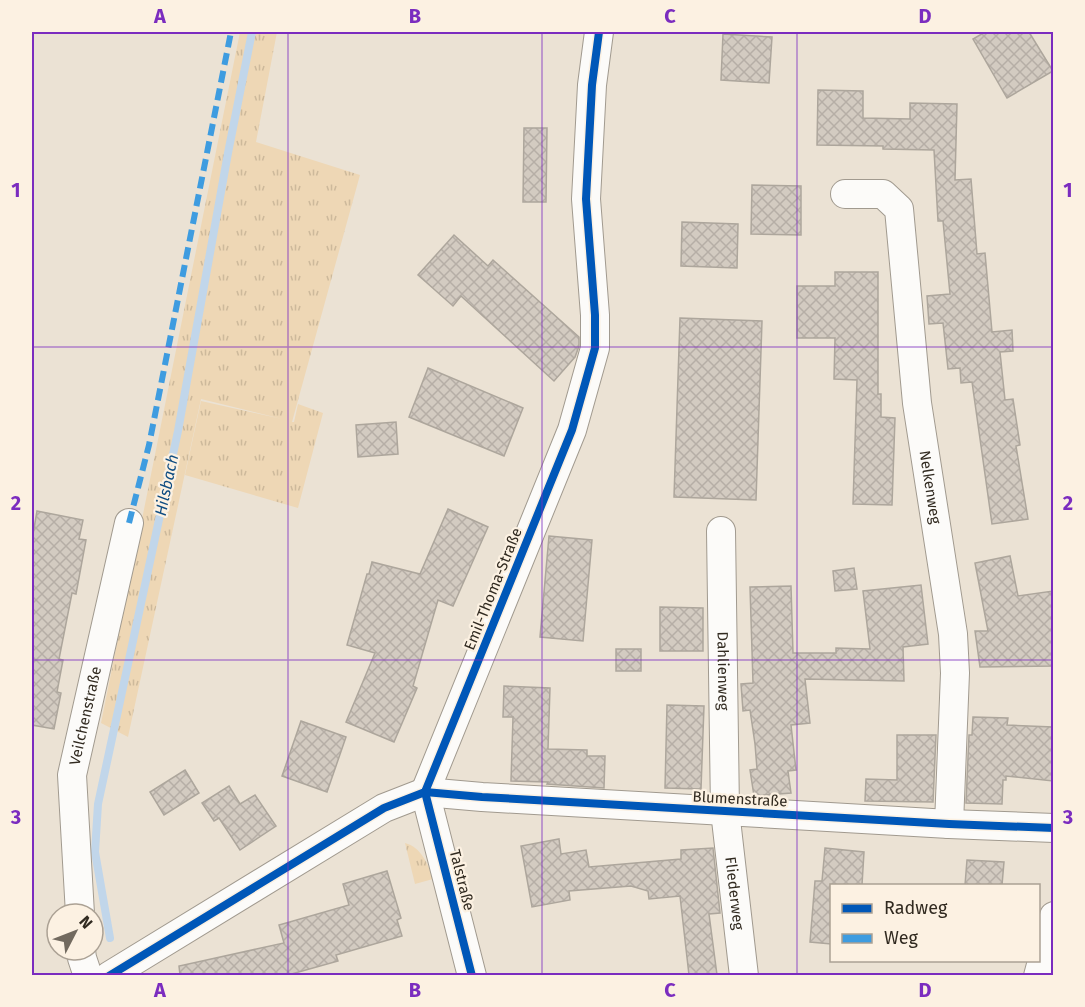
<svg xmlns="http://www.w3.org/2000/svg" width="1085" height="1007" viewBox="0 0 1085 1007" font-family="'Fira Sans',sans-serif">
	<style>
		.grass { fill: url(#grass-tufts) }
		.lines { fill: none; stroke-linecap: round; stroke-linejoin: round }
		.stream { stroke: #c1d6ea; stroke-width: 8 }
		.building { fill: url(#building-cross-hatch); stroke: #ada69c; stroke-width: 1.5 }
		.minor-casing { stroke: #a19a8f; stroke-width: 30 }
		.minor { stroke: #fcfbf9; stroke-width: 28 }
		.quiet { stroke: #3e9ce0; stroke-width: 6; stroke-dasharray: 12 6; stroke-linecap: butt }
		.cycleway-casing { stroke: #fcf1e2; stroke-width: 11 }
		.cycleway { stroke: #0057b8; stroke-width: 8 }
		.grid { fill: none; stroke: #7b2cbf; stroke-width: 1.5; stroke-opacity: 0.55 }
		.labels { text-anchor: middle; stroke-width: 4.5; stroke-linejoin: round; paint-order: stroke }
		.street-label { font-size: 15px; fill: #312a20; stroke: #fcf1e2 }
		.water-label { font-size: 16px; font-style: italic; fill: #104d82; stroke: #fcf1e2 }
		.neatline { fill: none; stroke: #7b2cbf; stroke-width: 2 }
		.grid-label { font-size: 20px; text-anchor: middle; font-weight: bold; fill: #7b2cbf }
	</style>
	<defs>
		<pattern id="grass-tufts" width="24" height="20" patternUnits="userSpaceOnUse" patternTransform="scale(1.5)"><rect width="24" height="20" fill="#eed7b5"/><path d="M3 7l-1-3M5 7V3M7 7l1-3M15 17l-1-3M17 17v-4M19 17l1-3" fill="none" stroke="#cdb99b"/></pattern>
		<pattern id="building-cross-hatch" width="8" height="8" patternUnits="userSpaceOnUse" patternTransform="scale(1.5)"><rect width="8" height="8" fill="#d3cbc1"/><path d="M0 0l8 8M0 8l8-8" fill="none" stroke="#b6aea6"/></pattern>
	</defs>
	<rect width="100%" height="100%" fill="#ebe2d4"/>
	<g class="grass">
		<polygon points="240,32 277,32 256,142 360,175 292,422 294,422 298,404 323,413 298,508 185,475 201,401 282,419 201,399 128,737 101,723"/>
		<path d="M405 843C421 847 428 864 433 879L415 884Z"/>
	</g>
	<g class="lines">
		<polyline class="stream" points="110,938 95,852 98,804 178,431 228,153 252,32"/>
	</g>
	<g class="building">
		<polygon points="985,32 1029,32 1053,71 1007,98 973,39"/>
		<polygon points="723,34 772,37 769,83 721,80"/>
		<polygon points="818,90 863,91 863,118 910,119 910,103 957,104 955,180 971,179 977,254 985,253 992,332 1012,330 1013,351 1000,352 1005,400 1013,399 1020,445 1016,446 1028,519 992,524 972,382 961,383 960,368 948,369 943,323 929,324 927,296 950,294 943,221 938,221 934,150 883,149 883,146 817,145"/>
		<polygon points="524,128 547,128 546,202 523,202"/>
		<polygon points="752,185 801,186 801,235 751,234"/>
		<polygon points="682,222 738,224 737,268 681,266"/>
		<polygon points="454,235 488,266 493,260 579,337 579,346 575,357 554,381 461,296 453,306 418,275"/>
		<polygon points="835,272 878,272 878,394 881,394 881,417 895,418 892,505 853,504 857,380 834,379 835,338 797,338 797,286 835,286"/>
		<polygon points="680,318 762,321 756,500 674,497"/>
		<polygon points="428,368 523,408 504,456 409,417"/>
		<polygon points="396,422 398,454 358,457 356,425"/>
		<polygon points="448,509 488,527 453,606 438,600 413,686 417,688 394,742 346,722 375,653 347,645 367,574 369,574 372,562 420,574"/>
		<polygon points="37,511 83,520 79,539 86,540 76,594 72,593 59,659 63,660 57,692 61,693 54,729 32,725 32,540"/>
		<polygon points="549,536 592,540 583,641 540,637"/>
		<polygon points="1010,556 1018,596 1053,591 1053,666 980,667 975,631 988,631 975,563"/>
		<polygon points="854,568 857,589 835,591 833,571"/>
		<polygon points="921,585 928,644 903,647 904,681 805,679 810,723 791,725 796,770 788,771 791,793 754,796 750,770 757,769 755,744 750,710 743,711 741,684 753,683 750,587 791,586 793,653 836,653 836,648 870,649 863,591"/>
		<polygon points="660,607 703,608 703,651 660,651"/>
		<rect x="616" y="649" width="25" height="22"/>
		<polygon points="504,686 550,688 548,749 587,750 587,756 605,756 604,788 547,784 548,782 511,781 513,717 503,717"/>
		<polygon points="667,705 704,706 701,789 665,788"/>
		<polygon points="973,717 1008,718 1007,725 1053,727 1053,781 1006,776 1006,780 1003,780 1002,804 966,803 969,735 972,735"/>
		<polygon points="301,721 346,737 327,792 282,776"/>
		<polygon points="897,735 936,735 933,802 865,801 866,779 897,780"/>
		<polygon points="185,770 199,793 164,815 150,792"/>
		<polygon points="229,786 240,804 255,795 276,826 240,850 219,818 214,821 202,803"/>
		<polygon points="559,839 561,854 586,850 589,867 681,859 681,850 713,848 720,913 709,914 717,975 689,975 680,896 649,899 648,891 631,886 569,891 570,900 532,907 521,846"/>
		<polygon points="825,848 864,852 862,885 831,885 831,944 810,942 815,881 822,881"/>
		<polygon points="967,860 1004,862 1002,885 965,885"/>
		<polygon points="387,871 401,918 397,920 402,936 336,955 338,961 288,975 180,975 179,966 284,943 279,925 349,905 343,884"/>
	</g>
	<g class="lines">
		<defs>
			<g id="minor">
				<path id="s1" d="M845 194H883L899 209 917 403 953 634 955 673 949 824"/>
				<path id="s2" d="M721 531 725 811 744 976"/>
				<polyline points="425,792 572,430 595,348 595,315 586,199 592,85 599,32"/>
				<polyline points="425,792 472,976"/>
				<path id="s3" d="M80 914 72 775 129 523"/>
				<polyline points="81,950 82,958 88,976"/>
				<polyline points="109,976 384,808 425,792 482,797 725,811 949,824 1054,828"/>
				<polyline points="1038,976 1054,916"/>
			</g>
		</defs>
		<use href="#minor" class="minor-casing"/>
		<use href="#minor" class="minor"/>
		<polyline class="quiet" points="129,523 149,445 231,32"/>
		<defs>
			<g id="cycleway">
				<polyline points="425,792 572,430 595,348 595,315 586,199 592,85 599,32"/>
				<polyline points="425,792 472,976"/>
				<polyline points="109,976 384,808 425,792 482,797 725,811 949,824 1054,828"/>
			</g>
		</defs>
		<use href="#cycleway" class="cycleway-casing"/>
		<use href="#cycleway" class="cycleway"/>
	</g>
	<path class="grid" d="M288 32V976M542 32V976M797 32V976M32 347H1054M32 660H1054"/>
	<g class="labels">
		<g class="street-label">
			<text dy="5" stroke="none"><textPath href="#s1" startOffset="340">Nelkenweg</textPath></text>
			<text transform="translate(493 589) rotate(-68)" y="5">Emil-Thoma-Straße</text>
			<text dy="5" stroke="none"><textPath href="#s2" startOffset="140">Dahlienweg</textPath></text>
			<text dy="5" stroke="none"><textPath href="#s3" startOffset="200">Veilchenstraße</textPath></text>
			<text transform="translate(740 799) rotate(3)" y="5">Blumenstraße</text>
			<text transform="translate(462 880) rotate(76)" y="5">Talstraße</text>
			<text dy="5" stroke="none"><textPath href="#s2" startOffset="363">Fliederweg</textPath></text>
		</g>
		<g class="water-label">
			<text transform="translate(166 485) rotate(-78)" y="6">Hilsbach</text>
		</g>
	</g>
	<rect width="1085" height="1007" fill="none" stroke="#fcf1e2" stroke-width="66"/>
	<rect x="830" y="884" width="210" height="78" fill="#fcf1e2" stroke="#aba194" stroke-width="1.5"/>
	<rect x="842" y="904" width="30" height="9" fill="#0057b8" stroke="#aba194" stroke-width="1.5"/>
	<text x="884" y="914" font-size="18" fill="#312a20">Radweg</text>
	<rect x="842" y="934" width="30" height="9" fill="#3e9ce0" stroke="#aba194" stroke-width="1.5"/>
	<text x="884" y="944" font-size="18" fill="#312a20">Weg</text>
	<g transform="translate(75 932) rotate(48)"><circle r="28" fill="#fcf1e2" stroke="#aba194" stroke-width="1.5"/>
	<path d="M0-4.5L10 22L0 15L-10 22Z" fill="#726a5f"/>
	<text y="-9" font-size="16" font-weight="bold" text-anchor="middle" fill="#312a20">N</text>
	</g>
	<rect x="33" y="33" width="1019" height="941" class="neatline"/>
	<g class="grid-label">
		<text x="160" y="23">A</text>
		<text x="415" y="23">B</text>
		<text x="670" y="23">C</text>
		<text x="925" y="23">D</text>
		<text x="16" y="197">1</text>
		<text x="1068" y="197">1</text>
		<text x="16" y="510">2</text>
		<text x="1068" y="510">2</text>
		<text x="16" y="824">3</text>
		<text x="1068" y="824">3</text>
		<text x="160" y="997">A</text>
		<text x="415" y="997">B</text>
		<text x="670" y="997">C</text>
		<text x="925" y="997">D</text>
	</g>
</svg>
